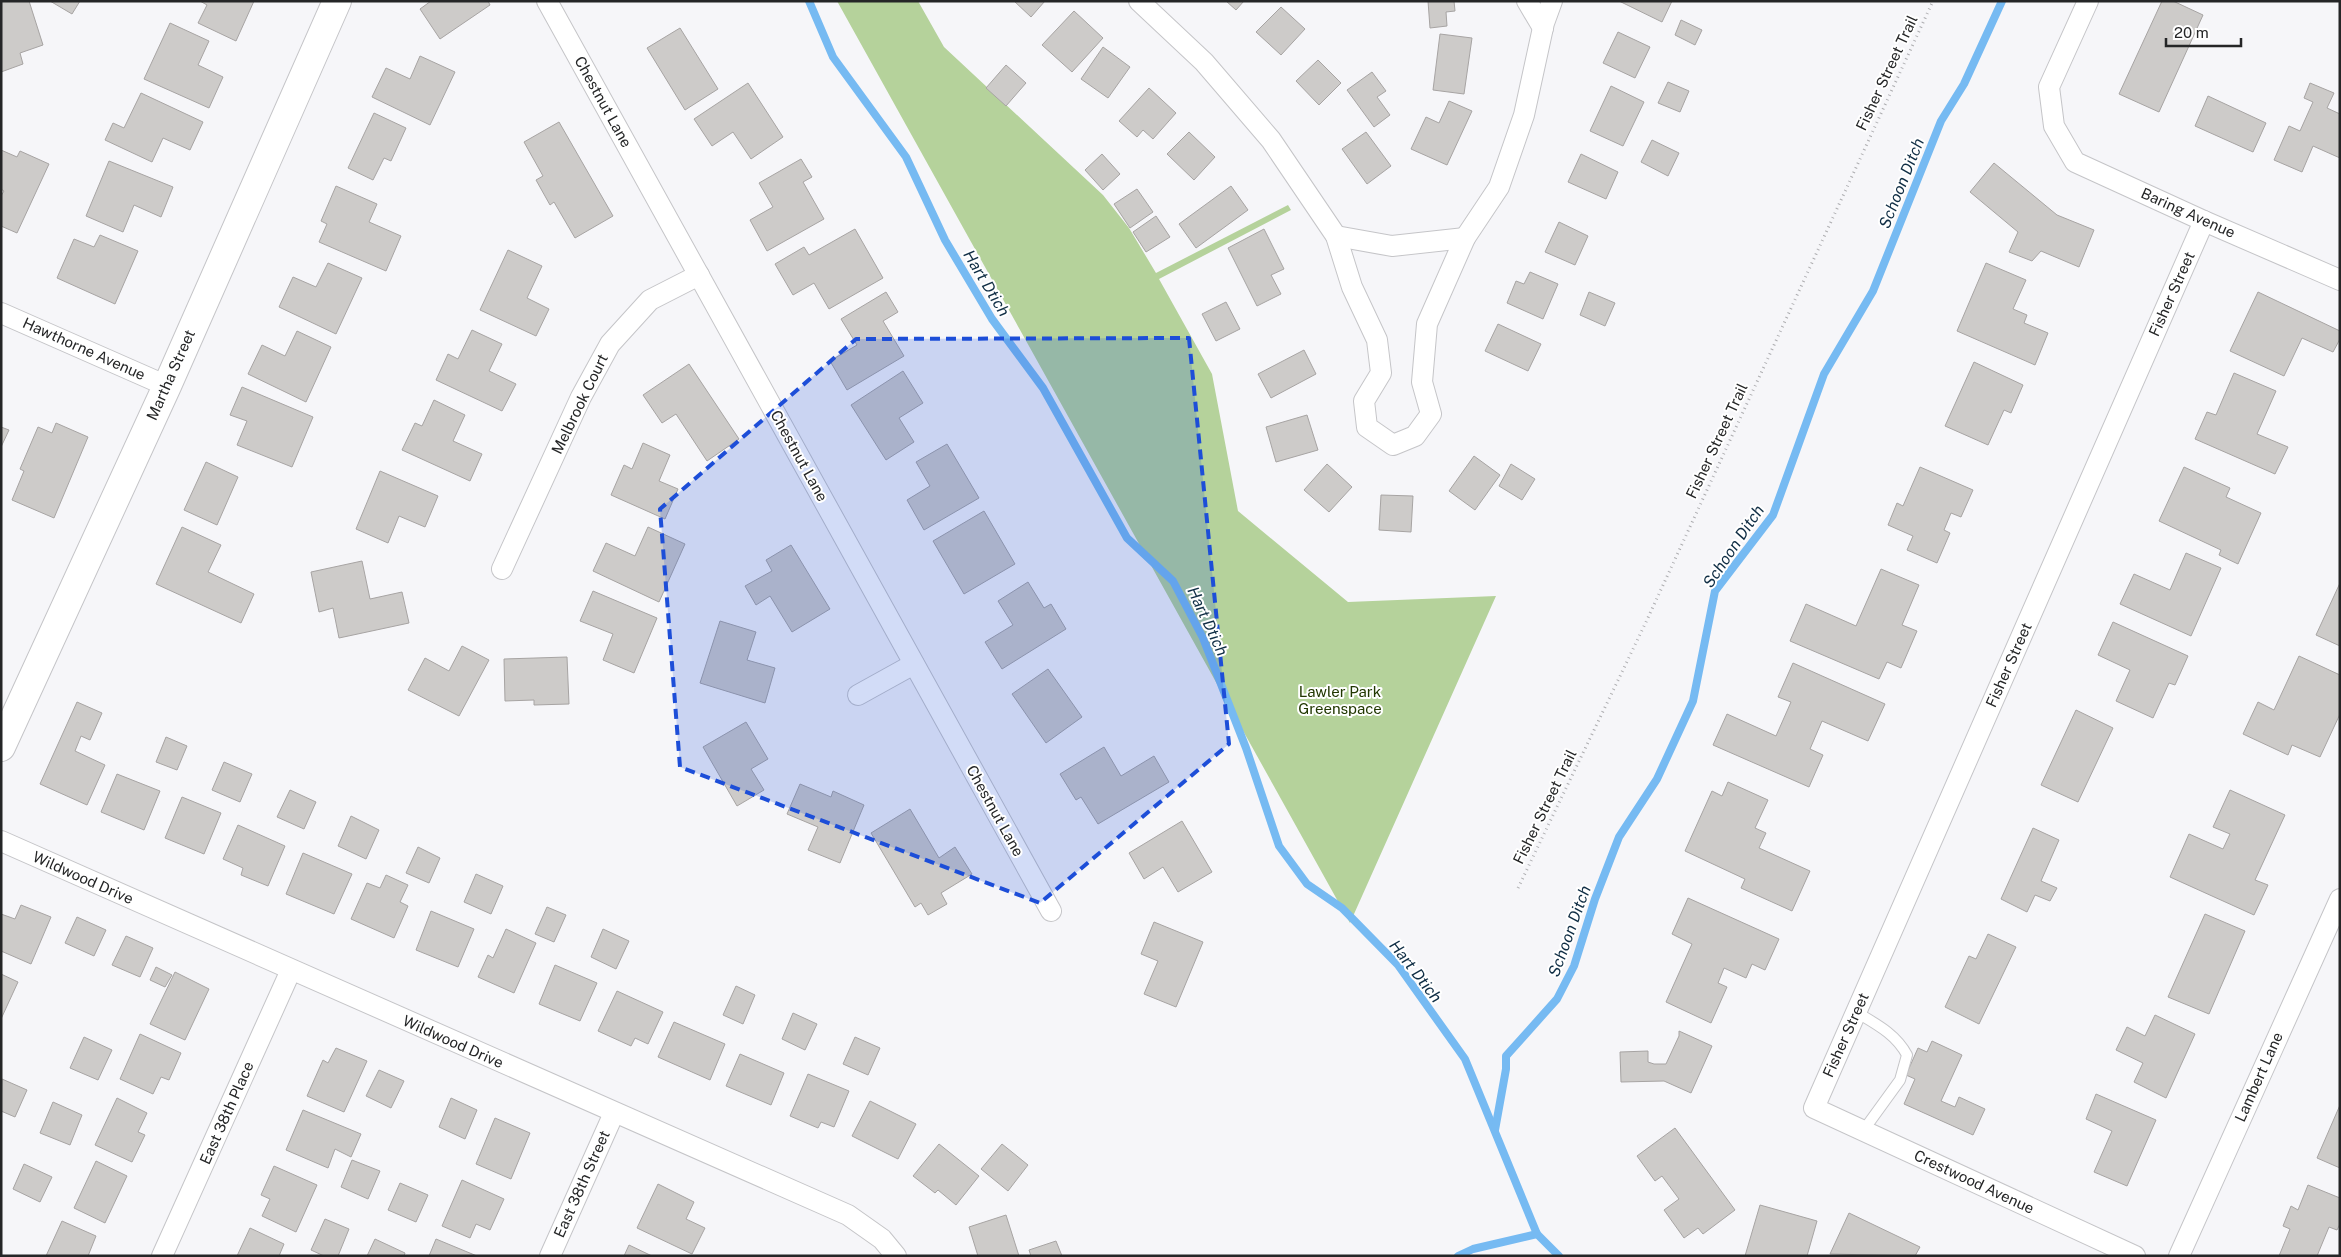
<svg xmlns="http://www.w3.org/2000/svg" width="2341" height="1257" viewBox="0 0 2341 1257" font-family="'Public Sans',sans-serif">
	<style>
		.green { fill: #b5d29b }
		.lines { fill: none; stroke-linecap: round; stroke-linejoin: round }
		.stream { stroke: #76baf2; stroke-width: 8 }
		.building { fill: #cdcbc9; stroke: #a7a4a3 }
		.lane-casing { stroke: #c5c5c8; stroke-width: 12 }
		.street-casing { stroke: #c5c5c8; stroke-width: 22 }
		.secondary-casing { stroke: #c5c5c8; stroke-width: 30 }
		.path { stroke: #aeaeb1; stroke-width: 3; stroke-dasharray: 1 4; stroke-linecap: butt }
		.lane { stroke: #fff; stroke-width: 10 }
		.street { stroke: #fff; stroke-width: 20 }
		.secondary { stroke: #fff; stroke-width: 28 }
		.marked { fill: #1d4ed8; fill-opacity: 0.2; stroke: #1d4ed8; stroke-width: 4; stroke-dasharray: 10 6; stroke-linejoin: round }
		.labels { text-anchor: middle; stroke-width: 4; stroke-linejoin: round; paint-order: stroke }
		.street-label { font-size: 15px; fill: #252627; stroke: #fff }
		.park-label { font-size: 15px; fill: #213701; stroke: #fff }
		.water-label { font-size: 16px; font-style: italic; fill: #0f2d44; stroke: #fff }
	</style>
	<rect width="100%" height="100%" fill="#f6f6f9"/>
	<polygon class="green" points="837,1 918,1 944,47 1103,195 1129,228 1156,273 1288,205 1291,210 1159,279 1212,374 1238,511 1348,602 1496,596 1350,923"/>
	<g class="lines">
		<g class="stream">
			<polyline points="809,1 833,57 906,157 945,240 992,319 1043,388 1127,538 1173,581 1203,638 1246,748 1279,846 1307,884 1342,908 1398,965 1465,1059 1537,1234 1559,1256"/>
			<polyline points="1495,1130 1506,1069 1506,1056 1557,999 1574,966 1595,899 1619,837 1657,779 1693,701 1715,591 1773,515 1824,374 1873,291 1941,121 1964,84 2002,1"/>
			<polyline points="1458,1256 1473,1249 1537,1234"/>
		</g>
	</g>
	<g class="building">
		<polygon points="1,1 29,1 43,45 20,53 23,64 1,72"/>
		<polygon points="50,1 80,1 72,14"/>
		<polygon points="200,1 254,1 236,41 198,23 207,5"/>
		<polygon points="431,1 488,1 490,5 440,39 420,9"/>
		<polygon points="1014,1 1045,1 1031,17"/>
		<polygon points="1226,1 1244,1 1236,10"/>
		<polygon points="1428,1 1454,1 1455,11 1446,12 1447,26 1430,28"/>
		<polygon points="1619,1 1672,1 1662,22"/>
		<polygon points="2162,1 2173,1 2203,15 2159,112 2119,94"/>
		<polygon points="1281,7 1305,29 1281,55 1256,32"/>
		<polygon points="1074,11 1103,38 1072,72 1042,45"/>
		<polygon points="1681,20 1702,30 1695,45 1675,35"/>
		<polygon points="170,23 209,41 198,65 223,77 209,108 144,79"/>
		<polygon points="680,28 718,89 685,110 647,48"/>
		<polygon points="1618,32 1650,47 1635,78 1603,63"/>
		<polygon points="1440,34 1472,38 1464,94 1433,90"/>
		<polygon points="1103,47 1130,67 1108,98 1081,79"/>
		<polygon points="420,56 455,72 430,125 372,97 386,68 410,79"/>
		<polygon points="1318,60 1341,83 1319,105 1296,81"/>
		<polygon points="1006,65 1026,83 1006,106 986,88"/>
		<polygon points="1372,72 1386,91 1377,97 1390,115 1374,127 1347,90"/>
		<polygon points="1668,82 1689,91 1680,112 1658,103"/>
		<polygon points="748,83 783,137 751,159 733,132 712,146 694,119"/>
		<polygon points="2310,83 2334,93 2327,108 2340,114 2340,158 2313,146 2302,172 2274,160 2289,126 2300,131 2313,102 2304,98"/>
		<polygon points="1611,86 1644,102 1623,146 1590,131"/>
		<polygon points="1149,88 1176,113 1153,139 1143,130 1137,137 1119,121"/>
		<polygon points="141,93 203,122 190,150 163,138 152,162 105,140 113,123 124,128"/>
		<polygon points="2208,96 2266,123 2253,152 2195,126"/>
		<polygon points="1449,101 1472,111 1447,165 1411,149 1426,117 1439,123"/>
		<polygon points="374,113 406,128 391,161 384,158 373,180 348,168"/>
		<polygon points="559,122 613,216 575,238 554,202 550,205 536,180 543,176 524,142"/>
		<polygon points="1189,132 1215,157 1194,180 1167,154"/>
		<polygon points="1366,132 1391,166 1367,184 1342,149"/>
		<polygon points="1652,140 1679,153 1668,176 1641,162"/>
		<polygon points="1,150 17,157 20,151 49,164 17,233 1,226 1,196 4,191 1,189"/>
		<polygon points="1102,154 1120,174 1103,190 1085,170"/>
		<polygon points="1581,154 1618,172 1606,199 1568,182"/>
		<polygon points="801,159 812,177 803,182 824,219 767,251 750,220 773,207 759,183"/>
		<polygon points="109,161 173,187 161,217 134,205 123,232 86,216"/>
		<polygon points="1994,163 2057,215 2094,230 2079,267 2041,251 2032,261 2009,252 2018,232 1970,192"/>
		<polygon points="336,186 377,204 369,222 401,236 386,271 319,242 327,224 321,221"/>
		<polygon points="1231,186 1248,210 1196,248 1179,224"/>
		<polygon points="1137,189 1153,212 1130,228 1114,204"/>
		<polygon points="1156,216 1170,237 1146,252 1133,232"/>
		<polygon points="1559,222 1588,236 1575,265 1545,252"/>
		<polygon points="855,229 883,278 829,309 814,283 793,295 775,264 804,247 809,255"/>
		<polygon points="1264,229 1284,269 1271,275 1281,294 1257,306 1228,248"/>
		<polygon points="100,235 138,251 115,304 57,278 74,239 94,247"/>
		<polygon points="508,250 542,266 527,298 549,309 536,336 480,310"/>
		<polygon points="328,263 362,278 336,334 279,307 293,277 316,287"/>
		<polygon points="1986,263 2026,280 2013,309 2027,315 2024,323 2048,333 2035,365 1957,331"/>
		<polygon points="1530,272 1558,284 1543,319 1507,303 1516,281 1524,284"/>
		<polygon points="886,292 898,312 883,321 904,356 847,390 830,361 857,345 841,319"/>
		<polygon points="1589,292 1615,303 1605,326 1580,315"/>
		<polygon points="2258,292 2340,331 2340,339 2333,352 2302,338 2284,376 2230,351"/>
		<polygon points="1226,302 1240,329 1216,341 1202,314"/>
		<polygon points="1498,324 1541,344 1528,371 1485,351"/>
		<polygon points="472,330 502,344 489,371 516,384 502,411 436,380 448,354 458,359"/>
		<polygon points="297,331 331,347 306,402 248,374 262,345 285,356"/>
		<polygon points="1304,350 1316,374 1271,398 1258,374"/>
		<polygon points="1974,362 2023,385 2011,413 2004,410 1988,445 1945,426"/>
		<polygon points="689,364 739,439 707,461 676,414 662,423 643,395"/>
		<polygon points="903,371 923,403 899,418 914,442 886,460 851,405"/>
		<polygon points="2234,373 2276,391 2257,434 2288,447 2275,474 2195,439 2207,412 2216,415"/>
		<polygon points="242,387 313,417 292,467 237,445 247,421 230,415"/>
		<polygon points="434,400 465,415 453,441 482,454 470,481 402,450 415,423 422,426"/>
		<polygon points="1307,415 1318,450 1276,462 1266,427"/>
		<polygon points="56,423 88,437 54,518 12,500 24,471 20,469 38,427 52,433"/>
		<polygon points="1,427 9,430 1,447"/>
		<polygon points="643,443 670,455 659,481 678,489 665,519 611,495 624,465 632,469"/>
		<polygon points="947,444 979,498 924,530 907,500 930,486 916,462"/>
		<polygon points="1474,456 1500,475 1475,510 1449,491"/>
		<polygon points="206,462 238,477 217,525 184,510"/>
		<polygon points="1327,464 1352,487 1329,512 1304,490"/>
		<polygon points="1511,464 1535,479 1522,500 1499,486"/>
		<polygon points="1920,467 1973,490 1961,517 1951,513 1944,530 1950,533 1937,563 1907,550 1913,536 1888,525 1897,503 1903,506"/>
		<polygon points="2184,467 2230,488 2226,497 2261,513 2238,564 2219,555 2221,550 2159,521"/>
		<polygon points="380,471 438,496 425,527 399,516 388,543 356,529"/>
		<polygon points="1381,495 1413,496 1411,532 1379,530"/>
		<polygon points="984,511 1015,564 964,594 933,541"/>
		<polygon points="182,527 221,545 208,572 254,594 241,623 156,584"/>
		<polygon points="648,527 685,544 659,602 593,571 606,543 635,556"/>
		<polygon points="791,545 830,609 792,632 770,596 756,605 745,586 772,571 766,560"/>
		<polygon points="2186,553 2221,568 2191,636 2120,604 2134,574 2170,590"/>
		<polygon points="362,561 370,599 402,592 409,623 339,638 333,608 319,612 311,572"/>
		<polygon points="1881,569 1919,585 1902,625 1917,631 1901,668 1887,662 1879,679 1790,641 1806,604 1856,626"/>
		<polygon points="1028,582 1044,608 1051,604 1066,629 1002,669 985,642 1013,625 998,601"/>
		<polygon points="2340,583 2340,646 2316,635"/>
		<polygon points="593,591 657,618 634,673 603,660 613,634 580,621"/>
		<polygon points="720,621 756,632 747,660 775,668 765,703 700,683"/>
		<polygon points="2113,622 2188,656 2175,685 2169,683 2153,718 2116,701 2130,670 2098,655"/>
		<polygon points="462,646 489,660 459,716 408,690 425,658 449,671"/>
		<polygon points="2299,656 2340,675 2340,714 2320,757 2292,745 2288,755 2243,734 2258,702 2274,710"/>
		<polygon points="567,657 569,704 534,705 534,700 505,701 504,659"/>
		<polygon points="1793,663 1885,704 1868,741 1822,721 1810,749 1823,755 1809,787 1713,745 1727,714 1776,736 1791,702 1778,697"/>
		<polygon points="1048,669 1082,717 1046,743 1012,694"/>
		<polygon points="77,702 102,713 90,740 81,736 75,751 105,765 87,805 40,784"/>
		<polygon points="2076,710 2113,728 2078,802 2041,785"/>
		<polygon points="746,722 768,759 751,769 764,790 737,806 703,747"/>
		<polygon points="166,737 187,746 177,770 156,762"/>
		<polygon points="1104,747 1121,776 1154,756 1169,782 1098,824 1081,797 1076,800 1060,774"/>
		<polygon points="224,762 252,774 240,802 212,790"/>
		<polygon points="117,774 160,791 144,830 101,812"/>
		<polygon points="1728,782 1768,800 1755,828 1766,833 1759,848 1810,871 1792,911 1741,888 1745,879 1685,851 1712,791 1722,796"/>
		<polygon points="800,784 831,797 833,791 864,805 840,863 808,850 818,827 787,814"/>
		<polygon points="290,790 316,802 304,829 277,817"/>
		<polygon points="2230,790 2285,815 2255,880 2268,885 2254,915 2170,877 2189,834 2223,849 2230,834 2213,827"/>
		<polygon points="182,797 221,813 204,854 165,838"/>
		<polygon points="910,809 939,858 955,847 972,874 941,893 947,904 928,915 921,903 915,907 871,833"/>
		<polygon points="351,816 379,830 366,859 338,846"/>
		<polygon points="1182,821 1212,872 1178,892 1163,867 1144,879 1129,853"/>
		<polygon points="238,825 285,846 268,886 241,875 243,868 223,859"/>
		<polygon points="2033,828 2059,840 2041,881 2057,888 2050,901 2035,895 2027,912 2001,899"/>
		<polygon points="418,847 440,858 429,883 406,873"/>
		<polygon points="303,853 352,874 334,914 286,894"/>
		<polygon points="476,874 503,886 491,914 464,902"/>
		<polygon points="386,875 408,885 400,902 408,906 394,938 351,919 367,883 380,888"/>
		<polygon points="1688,898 1779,939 1765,970 1752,964 1746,978 1724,968 1718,983 1727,987 1711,1023 1666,1002 1692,944 1672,934"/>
		<polygon points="21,905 51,917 31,964 1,951 1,914 15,919"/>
		<polygon points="547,907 566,915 554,942 535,934"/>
		<polygon points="431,911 474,929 458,967 416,950"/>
		<polygon points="2205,914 2245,931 2209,1014 2168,997"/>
		<polygon points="77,917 106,930 94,956 65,943"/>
		<polygon points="1154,922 1203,942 1176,1007 1144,994 1158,961 1141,954"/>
		<polygon points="506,929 536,943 514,993 478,977 488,955 493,958"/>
		<polygon points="603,929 629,941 616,969 591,957"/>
		<polygon points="1988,934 2016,947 1979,1024 1945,1007 1969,956 1976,959"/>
		<polygon points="126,936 153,948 140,977 112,965"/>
		<polygon points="555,965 597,983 580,1021 539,1004"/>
		<polygon points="156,967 172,975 165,987 150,980"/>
		<polygon points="175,972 209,989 185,1040 150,1024"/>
		<polygon points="1,974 18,982 1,1019"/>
		<polygon points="736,986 755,995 743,1024 723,1015"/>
		<polygon points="617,991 663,1012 648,1044 635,1038 631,1046 598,1031"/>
		<polygon points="793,1013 817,1024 805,1050 782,1039"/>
		<polygon points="2155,1015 2195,1034 2166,1098 2134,1082 2143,1063 2116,1050 2127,1027 2145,1036"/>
		<polygon points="674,1022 725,1044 710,1080 658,1057"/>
		<polygon points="1679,1031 1712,1046 1691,1093 1664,1081 1621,1082 1620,1052 1648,1051 1648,1062 1654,1064 1666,1064 1679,1036"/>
		<polygon points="140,1034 181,1053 169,1080 161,1077 153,1094 120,1079"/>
		<polygon points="84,1037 112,1050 98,1080 70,1068"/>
		<polygon points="855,1037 880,1048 868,1075 843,1064"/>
		<polygon points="1932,1041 1962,1055 1941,1101 1955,1107 1959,1097 1985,1109 1973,1135 1904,1104 1915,1079 1906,1075 1918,1048 1927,1052"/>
		<polygon points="336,1048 367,1061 344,1112 307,1096 323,1060 328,1063"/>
		<polygon points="740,1054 784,1073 771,1105 726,1086"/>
		<polygon points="379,1070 404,1081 391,1108 366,1096"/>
		<polygon points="808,1074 849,1091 834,1127 821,1122 818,1128 790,1116"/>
		<polygon points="2,1079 27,1090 15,1117 1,1111"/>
		<polygon points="2096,1094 2156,1120 2127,1186 2094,1172 2112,1131 2086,1119"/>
		<polygon points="117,1098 147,1113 138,1132 145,1135 132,1162 95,1145"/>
		<polygon points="451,1098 477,1110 465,1139 439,1127"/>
		<polygon points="870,1101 916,1124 898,1159 852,1136"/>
		<polygon points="53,1102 82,1115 70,1145 40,1133"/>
		<polygon points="2340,1105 2340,1168 2317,1158"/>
		<polygon points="303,1110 361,1134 351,1157 335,1149 328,1168 286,1150"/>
		<polygon points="495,1118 530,1133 511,1179 476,1164"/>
		<polygon points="1675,1128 1735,1210 1703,1234 1698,1228 1684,1238 1664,1210 1679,1199 1662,1176 1655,1181 1637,1156"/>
		<polygon points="939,1144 979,1176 956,1205 938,1190 935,1193 913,1176"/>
		<polygon points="1002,1144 1028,1165 1008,1191 981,1169"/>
		<polygon points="352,1160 380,1171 368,1199 341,1187"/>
		<polygon points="96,1161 127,1176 105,1223 74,1208"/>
		<polygon points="24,1164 52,1177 40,1202 13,1189"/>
		<polygon points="274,1166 317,1185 296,1232 262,1216 270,1199 261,1195"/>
		<polygon points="462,1180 504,1199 490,1230 476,1224 470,1238 442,1226"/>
		<polygon points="400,1183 428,1195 416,1222 388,1210"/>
		<polygon points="658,1184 694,1202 686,1219 705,1228 692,1254 637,1228"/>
		<polygon points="2308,1185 2340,1198 2340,1224 2337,1230 2329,1227 2317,1256 2279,1256 2290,1229 2283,1226 2291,1206 2298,1210"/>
		<polygon points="1760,1205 1817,1221 1807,1256 1745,1256"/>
		<polygon points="1849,1213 1920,1247 1915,1256 1830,1254"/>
		<polygon points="1006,1215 1019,1256 978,1256 969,1227"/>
		<polygon points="325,1219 349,1229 338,1256 324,1256 311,1250"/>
		<polygon points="62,1221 96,1236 88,1256 46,1256"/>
		<polygon points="250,1228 284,1244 279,1256 237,1256"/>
		<polygon points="375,1239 405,1253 404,1256 367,1256"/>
		<polygon points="436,1239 477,1256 429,1256"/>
		<polygon points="1056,1241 1062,1256 1031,1256 1029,1250"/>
		<polygon points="629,1245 652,1256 624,1256"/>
	</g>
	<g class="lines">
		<defs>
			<path id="lane" d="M1856 1012C1876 1024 1896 1034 1907 1055L1900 1080 1863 1131"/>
			<g id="street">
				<polyline points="547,1 1051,911"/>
				<polyline points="1139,1 1204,62 1271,140 1336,236 1352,287 1377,340 1381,373 1364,401 1367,427 1393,445 1415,436 1431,414 1422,382 1427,324 1465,238 1499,187 1524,115 1544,23 1552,1"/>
				<polyline points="1527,1 1543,28"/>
				<polyline points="2088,1 2049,87 2054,126 2075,162 2204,221 2340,280"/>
				<polyline points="1336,236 1392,246 1465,238"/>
				<polyline points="1,313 167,386"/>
				<polyline points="502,569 581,397 610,344 650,300 699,275"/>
				<polyline points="858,695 914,664"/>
				<polyline points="1,841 848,1215 882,1239 896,1256"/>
				<polyline points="162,1256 291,970"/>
				<polyline points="550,1256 614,1113"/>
				<polyline points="2135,1256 1814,1108 2204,221"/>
				<polyline points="2179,1256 2340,899"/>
			</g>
			<polyline id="secondary" points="1,747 167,386 337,1"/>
		</defs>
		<use href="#lane" class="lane-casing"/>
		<use href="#street" class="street-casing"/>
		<use href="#secondary" class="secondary-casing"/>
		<polyline class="path" points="1518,888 1646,622 1933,1"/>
		<use href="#lane" class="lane"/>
		<use href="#street" class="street"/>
		<use href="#secondary" class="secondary"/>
	</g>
	<path class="marked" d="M1189 338 1229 744 1040 903 680 767 660 509 856 339Z"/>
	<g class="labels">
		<g class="street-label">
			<text transform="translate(1887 73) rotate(-65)" y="5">Fisher Street Trail</text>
			<text transform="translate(603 102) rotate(61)" y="5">Chestnut Lane</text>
			<text transform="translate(2188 213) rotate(24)" y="5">Baring Avenue</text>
			<text transform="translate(2172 294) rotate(-66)" y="5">Fisher Street</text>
			<text transform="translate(84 349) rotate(24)" y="5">Hawthorne Avenue</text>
			<text transform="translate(171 375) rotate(-66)" y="5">Martha Street</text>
			<text transform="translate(580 404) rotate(-64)" y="5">Melbrook Court</text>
			<text transform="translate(1717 441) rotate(-65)" y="5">Fisher Street Trail</text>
			<text transform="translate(799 456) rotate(61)" y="5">Chestnut Lane</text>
			<text transform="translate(2009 665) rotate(-66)" y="5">Fisher Street</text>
			<text transform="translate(1545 807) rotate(-64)" y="5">Fisher Street Trail</text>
			<text transform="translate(995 811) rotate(61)" y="5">Chestnut Lane</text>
			<text transform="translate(83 878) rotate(24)" y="5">Wildwood Drive</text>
			<text transform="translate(1846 1035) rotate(-66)" y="5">Fisher Street</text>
			<text transform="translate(453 1042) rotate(24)" y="5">Wildwood Drive</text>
			<text transform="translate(2259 1077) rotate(-66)" y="5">Lambert Lane</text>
			<text transform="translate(227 1113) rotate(-66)" y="5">East 38th Place</text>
			<text transform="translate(1974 1182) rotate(25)" y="5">Crestwood Avenue</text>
			<text transform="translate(582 1184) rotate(-66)" y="5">East 38th Street</text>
		</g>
		<g class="park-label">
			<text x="1340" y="697">Lawler Park<tspan x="1340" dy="17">Greenspace</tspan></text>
		</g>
		<g class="water-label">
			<text transform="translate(1901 183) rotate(-68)" y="6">Schoon Ditch</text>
			<text transform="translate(987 283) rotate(59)" y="6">Hart Dtich</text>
			<text transform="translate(1733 546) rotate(-56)" y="6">Schoon Ditch</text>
			<text transform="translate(1208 621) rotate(65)" y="6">Hart Dtich</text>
			<text transform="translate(1569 931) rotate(-70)" y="6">Schoon Ditch</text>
			<text transform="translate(1416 971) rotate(52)" y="6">Hart Dtich</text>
		</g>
	</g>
	<rect width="2341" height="1257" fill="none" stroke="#252627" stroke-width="5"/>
	<path d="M2166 38v8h75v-8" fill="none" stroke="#252627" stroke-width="2.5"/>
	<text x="2174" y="38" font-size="15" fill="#252627" stroke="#ffffff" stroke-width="4" paint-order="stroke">20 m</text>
</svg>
